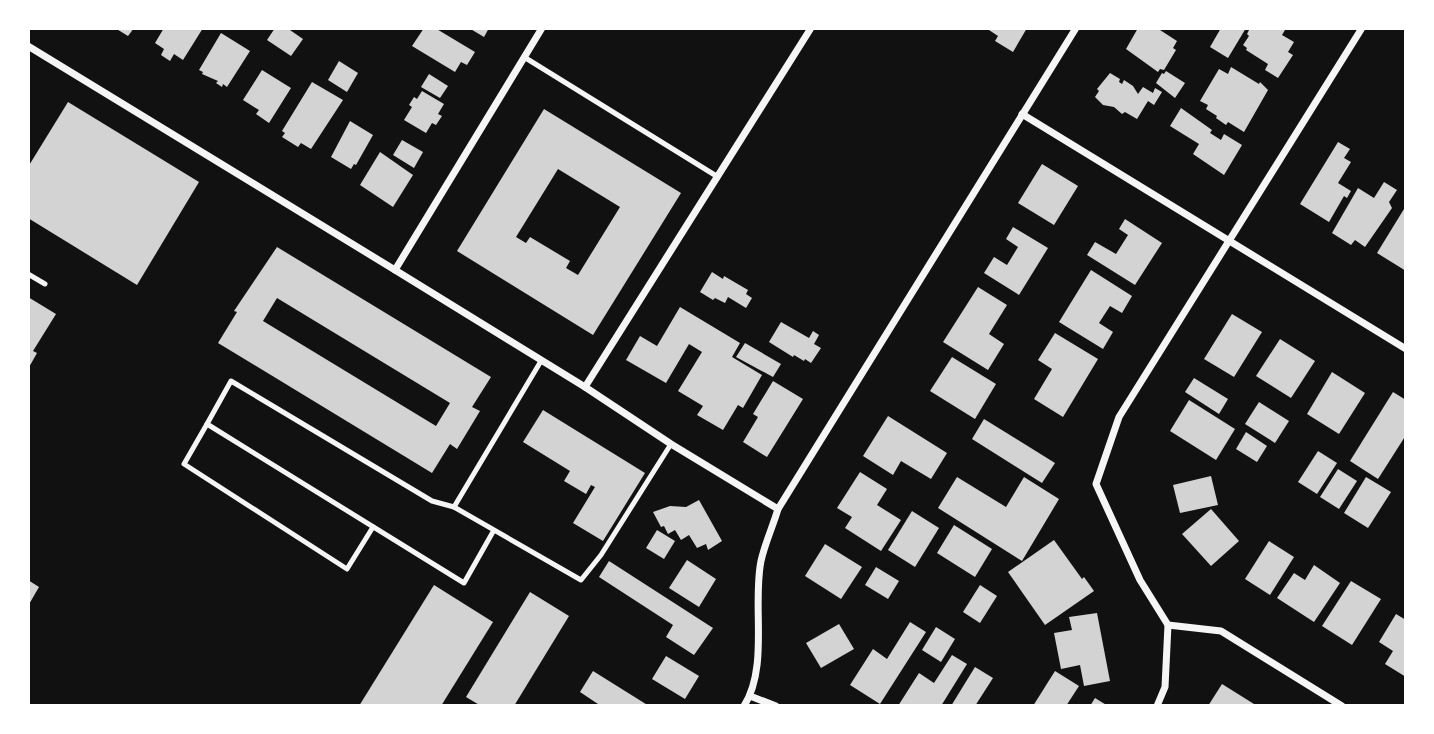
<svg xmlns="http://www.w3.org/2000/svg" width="1434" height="734" viewBox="0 0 1434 734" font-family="'DejaVu Sans',sans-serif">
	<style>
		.building { fill: #d3d3d3; fill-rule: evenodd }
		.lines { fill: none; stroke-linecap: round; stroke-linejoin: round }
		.service { stroke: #f5f5f5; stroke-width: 5 }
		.minor { stroke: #f5f5f5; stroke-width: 7 }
	</style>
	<rect width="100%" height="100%" fill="#111"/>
	<g class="building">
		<polygon points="115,28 134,28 128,36"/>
		<polygon points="164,28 203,28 183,60 174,54 170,61 161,55 164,49 155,43"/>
		<polygon points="275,28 287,28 303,39 291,56 267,40"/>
		<polygon points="424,28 435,28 475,52 467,65 461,62 455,72 412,46"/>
		<polygon points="469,28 489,28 484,37"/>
		<polygon points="986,28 1027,28 1013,52 995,41 998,36"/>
		<polygon points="1138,28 1161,28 1160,30 1177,41 1173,48 1176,50 1164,70 1160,69 1158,72 1126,49"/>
		<polygon points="1221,28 1246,28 1228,58 1210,47"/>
		<polygon points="1250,28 1281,28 1285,30 1282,35 1294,42 1288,52 1293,55 1278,78 1265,70 1268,64 1246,50 1247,48 1243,45 1249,36 1247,34"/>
		<polygon points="221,33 250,51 227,87 223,84 222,87 216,83 218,81 202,74 203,72 199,70"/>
		<polygon points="339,61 358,73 347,92 328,80"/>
		<polygon points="1231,67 1259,84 1260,82 1268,90 1244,132 1228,122 1226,125 1216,118 1217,116 1206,109 1208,105 1200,101 1219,69 1228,74"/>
		<polygon points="262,70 291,88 269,123 256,114 259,110 243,100"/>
		<polygon points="1166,71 1185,83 1175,98 1156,83 1162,73 1164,74"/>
		<polygon points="1110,73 1120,79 1119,82 1122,84 1124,80 1133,86 1138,94 1143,87 1153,93 1155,88 1162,92 1154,105 1148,101 1137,119 1125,112 1122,114 1114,107 1103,105 1095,97 1099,91 1097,89"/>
		<polygon points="429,74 448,86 440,98 421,87"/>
		<polygon points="312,82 343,100 311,149 301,143 298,147 282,137 285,133 282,131"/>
		<polygon points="422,91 444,104 438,114 442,116 436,125 432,123 426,133 404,120 412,107 409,105 414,97 417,99"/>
		<polygon points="68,102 199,182 137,285 28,218 28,167"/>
		<polygon points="1181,108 1212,130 1210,133 1221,140 1224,134 1242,145 1224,175 1193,154 1199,144 1170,126"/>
		<path d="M544 109 681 193 593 335 457 251ZM558 169 620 207 578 275 566 268 570 261 530 237 526 243 516 237Z"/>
		<polygon points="350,121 373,135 356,165 354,164 351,169 331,157"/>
		<polygon points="402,140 423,152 414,168 393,155"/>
		<polygon points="1338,142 1350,149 1344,158 1351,162 1338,183 1351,191 1347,198 1344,196 1329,222 1300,204"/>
		<polygon points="380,152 413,175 393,207 360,185"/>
		<polygon points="1042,164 1078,186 1054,225 1018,203"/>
		<polygon points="1384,182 1397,190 1389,202 1392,208 1365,247 1355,240 1351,245 1332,233 1358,188 1374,198"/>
		<polygon points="1404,209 1406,211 1406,271 1377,253"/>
		<polygon points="1125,219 1162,243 1135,285 1087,255 1095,242 1116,254 1128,235 1119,229"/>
		<polygon points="1013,227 1048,248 1019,295 984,273 994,257 1007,265 1018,247 1006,239"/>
		<path d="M277 247 491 377 472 407 480 411 457 449 450 444 432 473 218 343 237 312 234 311ZM277 298 450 403 436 426 263 321Z"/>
		<polygon points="1091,270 1132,296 1122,313 1110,306 1099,323 1113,332 1103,349 1059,322"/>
		<polygon points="712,272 723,279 724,276 748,290 746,294 752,298 746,308 728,297 725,303 715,298 713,300 700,292"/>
		<polygon points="978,287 1007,305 989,334 1004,344 988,370 943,342"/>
		<polygon points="28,297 56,314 33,351 37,353 28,369"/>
		<polygon points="680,307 740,343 732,357 762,375 743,408 738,405 723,430 697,415 703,406 678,391 702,352 689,344 666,383 626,360 640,336 657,346"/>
		<polygon points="1232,314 1262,332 1234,377 1204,359"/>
		<polygon points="781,322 809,338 813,331 819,335 814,344 821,348 811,363 805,359 804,361 794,355 793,357 769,342"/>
		<polygon points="1055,333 1098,359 1063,417 1034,399 1052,369 1038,360"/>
		<polygon points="1280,339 1315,361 1291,398 1256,376"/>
		<polygon points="745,343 781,364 773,377 736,357"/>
		<polygon points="952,357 996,384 975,419 930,391"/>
		<polygon points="1332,372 1365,393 1339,434 1307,414"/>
		<polygon points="1194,378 1228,399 1219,414 1185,392"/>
		<polygon points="773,381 803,399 767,457 743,442 758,417 753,414"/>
		<polygon points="1393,392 1406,400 1406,435 1378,479 1350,461"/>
		<polygon points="1189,400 1235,429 1216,460 1170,431"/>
		<polygon points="1259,402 1289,421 1275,443 1245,424"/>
		<polygon points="543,410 645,473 603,541 573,523 595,487 591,485 586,494 564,481 570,471 523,442"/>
		<polygon points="888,416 947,453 931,479 901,461 893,475 863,456"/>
		<polygon points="984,419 1055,463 1042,483 972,439"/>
		<polygon points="1246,432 1267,446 1257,462 1236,449"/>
		<polygon points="1318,451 1337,463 1317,494 1298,482"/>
		<polygon points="1338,469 1357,481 1339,509 1320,497"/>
		<polygon points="860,472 887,489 877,505 901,520 881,551 845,528 852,517 837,508"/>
		<polygon points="1211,476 1218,505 1180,513 1173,485"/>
		<polygon points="957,477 1006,507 1024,477 1059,499 1022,561 938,508"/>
		<polygon points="1366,477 1391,492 1368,528 1344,513"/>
		<polygon points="699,500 722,541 708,550 706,544 697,548 689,535 681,540 675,530 668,534 664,526 661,527 653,512 670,506 686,507"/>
		<polygon points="1211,509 1239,541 1211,566 1182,534"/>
		<polygon points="912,511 939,528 915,567 888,550"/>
		<polygon points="954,525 992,549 975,577 937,553"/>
		<polygon points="657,530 675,541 664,559 646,548"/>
		<polygon points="1054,540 1082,579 1084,577 1094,591 1045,625 1008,572"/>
		<polygon points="1269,541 1294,557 1270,595 1245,579"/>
		<polygon points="825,544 862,567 841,599 805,576"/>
		<polygon points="687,560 716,579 699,607 669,588"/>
		<polygon points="609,561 713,628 694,655 666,637 673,625 599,577"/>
		<polygon points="1314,565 1340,583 1314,622 1277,598 1294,573 1305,580"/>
		<polygon points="876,567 899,581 888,599 865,585"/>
		<polygon points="28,580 39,587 28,606"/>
		<polygon points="1351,581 1381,599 1352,645 1322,626"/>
		<polygon points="434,585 493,622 441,706 359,706"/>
		<polygon points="980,585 997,596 980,623 963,612"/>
		<polygon points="530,592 569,616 514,706 481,706 466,697"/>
		<polygon points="1097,613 1110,681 1084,686 1080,665 1061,669 1054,633 1072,630 1069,617"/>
		<polygon points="1396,614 1406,620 1406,677 1385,664 1393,651 1379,642"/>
		<polygon points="910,622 926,632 880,704 850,685 873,649 887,659"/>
		<polygon points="839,624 854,649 821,668 806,643"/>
		<polygon points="936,627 955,639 941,662 922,650"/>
		<polygon points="952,655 967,664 941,706 898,706 919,673 934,683"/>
		<polygon points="666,656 699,676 685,699 652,679"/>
		<polygon points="975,667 993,678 975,706 951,706"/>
		<polygon points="593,671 649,706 601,706 580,692"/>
		<polygon points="1055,671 1079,686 1066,706 1033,706"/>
		<polygon points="1222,684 1254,704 1253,706 1208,706"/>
		<polygon points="1095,698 1108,706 1090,706"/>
	</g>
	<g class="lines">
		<g class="service">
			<polyline points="524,57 718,177"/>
			<polyline points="28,274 45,284"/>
			<polyline points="207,424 184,464 347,569 373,527"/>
			<polyline points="454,507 541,361"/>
			<polyline points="494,530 464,583 207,424 231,381 432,501 454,507 581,580 601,555 671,444"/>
		</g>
		<g class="minor">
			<polyline points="28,46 395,270 585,387 671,444 778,509"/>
			<polyline points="1022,114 1406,349"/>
			<polyline points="395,270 542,28"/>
			<polyline points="585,387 811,28"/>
			<polyline points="1168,625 1221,631 1342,706"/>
			<polyline points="750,696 776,706"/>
			<path d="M744 706C769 667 752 604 761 561 765 543 773 526 778 509L1076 28"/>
			<polyline points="1157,706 1165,687 1168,625 1140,580 1096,484 1119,417 1362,28"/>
		</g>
	</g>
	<rect width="1434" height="734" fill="none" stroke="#ffffff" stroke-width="60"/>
</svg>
